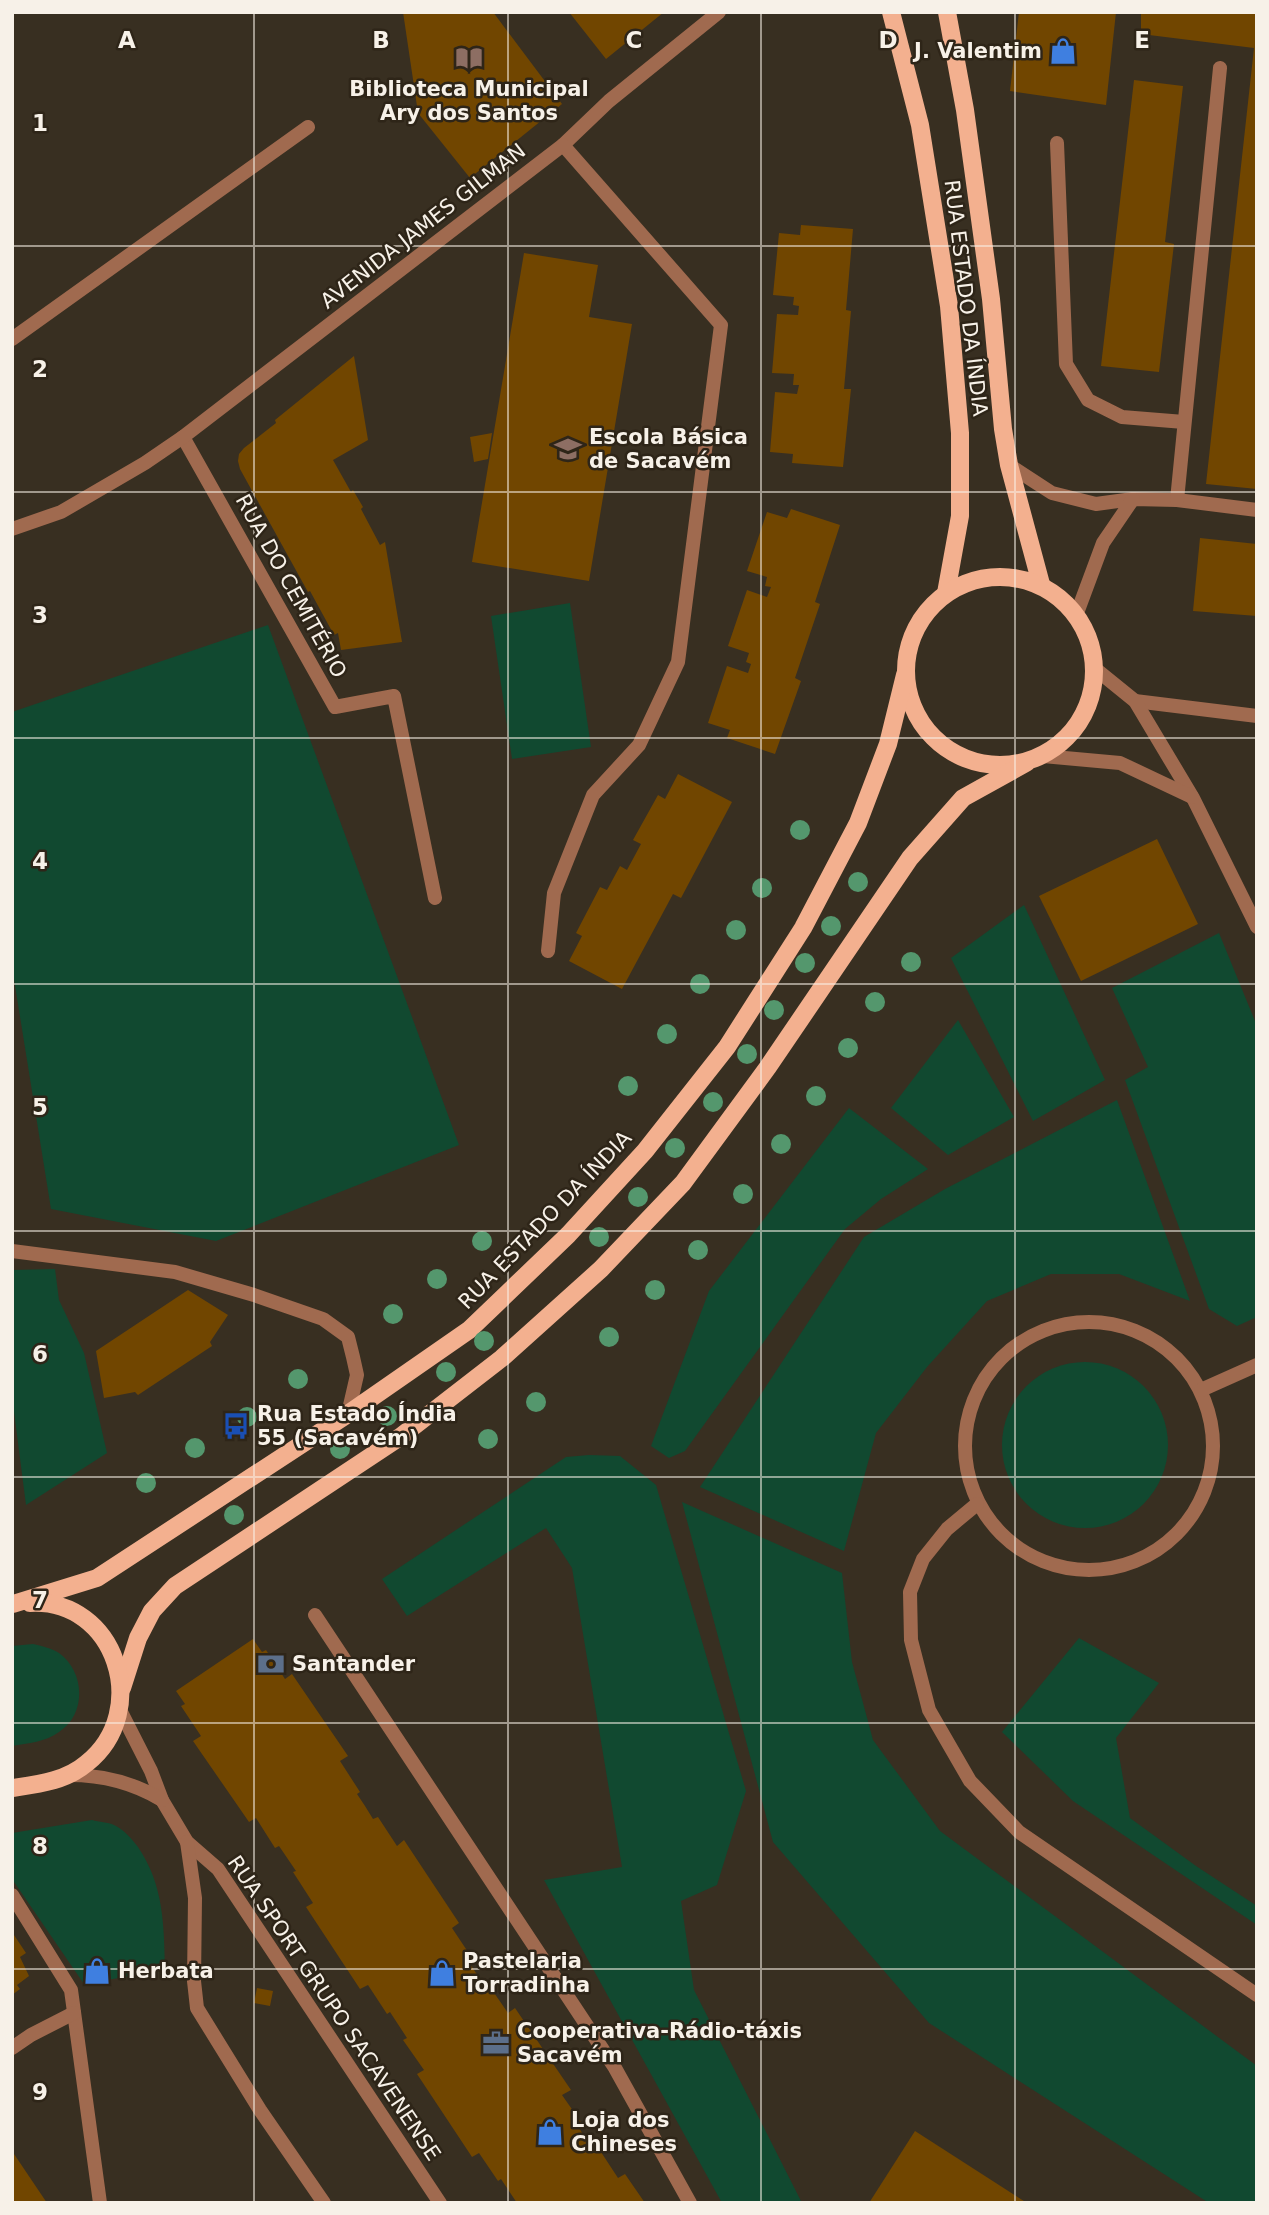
<svg xmlns="http://www.w3.org/2000/svg" width="1269" height="2215" viewBox="0 0 1269 2215" font-family="'DejaVu Sans',sans-serif">
	<style>
		.green { fill: #114930 }
		.building { fill: #714600 }
		.lines { fill: none; stroke-linecap: round; stroke-linejoin: round }
		.service { stroke: #a06a4f; stroke-width: 14 }
		.minor { stroke: #a06a4f; stroke-width: 14 }
		.tertiary { stroke: #a06a4f; stroke-width: 14 }
		.primary { stroke: #f3b08f; stroke-width: 18 }
		.tree { fill: #54976d }
		.grid { fill: none; stroke: #f7f1e8; stroke-width: 2; stroke-opacity: 0.55 }
		.labels { text-anchor: middle; stroke-width: 5; stroke-linejoin: round; paint-order: stroke }
		.poi-label { font-size: 21px; font-weight: bold; fill: #f7f1e8; stroke: #2e2518; text-anchor: start }
		.street-label { font-size: 21px; fill: #f7f1e8; stroke: #2e2518 }
		.grid-label { font-size: 23px; text-anchor: middle; font-weight: bold; fill: #f7f1e8; stroke: #2e2518; stroke-width: 5; stroke-linejoin: round; paint-order: stroke }
	</style>
	<rect width="100%" height="100%" fill="#382f21"/>
	<g class="green">
		<polygon points="570,603 591,747 512,759 491,616"/>
		<polygon points="268,625 459,1145 216,1241 51,1209 12,967 12,712"/>
		<polygon points="1024,905 1105,1080 1033,1121 951,958"/>
		<polygon points="1219,933 1257,1026 1257,1317 1237,1326 1209,1309 1125,1080 1148,1067 1112,988"/>
		<polygon points="958,1020 1014,1117 948,1155 891,1108"/>
		<polygon points="1117,1100 1190,1301 1119,1274 1051,1274 987,1301 927,1367 876,1433 844,1551 700,1487 864,1237 945,1189"/>
		<polygon points="849,1108 928,1169 881,1199 845,1229 685,1451 669,1458 651,1446 709,1291"/>
		<polygon points="55,1269 59,1300 84,1353 107,1453 26,1505 12,1396 12,1270"/>
		<circle cx="1085" cy="1445" r="83"/>
		<polygon points="589,1455 620,1456 656,1485 746,1791 717,1885 681,1901 694,1990 802,2203 722,2203 544,1880 622,1867 572,1568 546,1528 407,1616 382,1579 566,1457"/>
		<polygon points="682,1502 842,1573 852,1662 873,1740 940,1831 1257,2066 1257,2203 1209,2203 929,2023 773,1842"/>
		<polygon points="1079,1638 1159,1683 1116,1738 1130,1818 1196,1866 1257,1906 1257,1925 1073,1801 1002,1732"/>
		<path d="M33 1644C42 1646 51 1648 59 1653 85 1672 87 1714 59 1732 46 1742 28 1743 12 1746V1646Z"/>
		<path d="M92 1820C99 1822 108 1822 114 1825 123 1829 132 1839 138 1847 164 1885 164 1926 165 1970L84 1984 12 1879V1833Z"/>
	</g>
	<g class="building">
		<polygon points="403,12 493,12 562,104 470,178 418,113"/>
		<polygon points="569,12 664,12 606,59"/>
		<polygon points="1019,12 1116,12 1106,105 1010,91"/>
		<polygon points="1141,12 1257,13 1257,489 1206,484 1254,48 1141,34"/>
		<polygon points="1134,80 1183,86 1165,242 1174,244 1159,372 1101,366"/>
		<polygon points="801,225 853,229 846,310 851,311 844,389 851,389 843,467 792,463 793,454 770,452 775,392 797,394 799,385 793,385 794,374 772,373 777,314 798,315 799,306 793,305 794,297 773,295 779,233 800,235"/>
		<polygon points="524,253 598,265 589,317 632,324 589,581 472,562"/>
		<polygon points="354,356 368,440 333,460 351,492 353,490 363,507 361,509 380,545 385,542 402,642 341,650 338,633 334,635 310,591 308,592 240,469 238,461 239,454 244,448 276,423 275,420"/>
		<polygon points="492,433 488,459 474,462 470,437"/>
		<polygon points="791,509 840,525 815,602 820,604 795,678 801,681 775,754 727,738 730,730 708,723 727,666 748,673 751,664 746,662 749,653 728,646 747,590 767,597 771,587 765,586 767,577 747,571 767,512 787,518"/>
		<polygon points="1200,538 1257,544 1257,616 1193,611"/>
		<polygon points="678,774 732,802 681,898 673,894 622,989 569,961 582,936 576,933 600,887 607,890 620,866 627,870 641,844 633,840 658,795 665,799"/>
		<polygon points="1157,839 1198,924 1081,981 1039,896"/>
		<polygon points="188,1290 228,1315 210,1342 212,1346 138,1395 135,1392 104,1398 96,1351"/>
		<polygon points="253,1639 262,1652 266,1650 285,1679 292,1674 348,1756 340,1761 360,1792 357,1794 365,1806 373,1819 378,1817 397,1846 404,1840 459,1923 452,1928 472,1958 468,1961 476,1973 485,1986 488,1984 508,2013 515,2008 571,2090 562,2095 583,2125 579,2128 586,2139 595,2152 599,2149 618,2178 625,2174 645,2203 517,2203 501,2179 498,2181 479,2153 472,2157 417,2074 424,2070 403,2040 407,2038 390,2012 387,2014 368,1985 360,1989 306,1907 313,1903 293,1872 296,1871 279,1846 275,1848 256,1818 249,1822 193,1741 201,1736 181,1706 185,1704 176,1691"/>
		<polygon points="12,1932 26,1953 20,1957 29,1976 17,1985 20,1989 12,1995"/>
		<polygon points="257,1988 273,1991 270,2006 254,2003"/>
		<polygon points="915,2131 1027,2203 869,2203"/>
		<polygon points="12,2151 47,2203 12,2203"/>
	</g>
	<g class="lines">
		<g class="service">
			<polyline points="1057,143 1066,364 1088,400 1122,417 1184,422"/>
			<polyline points="1009,465 1052,493 1096,504 1133,499 1177,500 1257,510"/>
			<polyline points="1177,500 1220,68"/>
			<polyline points="1077,613 1103,543 1133,499"/>
			<polyline points="1135,701 1257,716"/>
		</g>
		<g class="minor">
			<polyline points="12,339 308,127"/>
			<polyline points="183,437 335,707 394,696 435,898"/>
			<polyline points="12,529 61,512 145,463 183,437 563,145 609,101 719,12"/>
			<polyline points="548,951 554,893 593,795 639,745 678,662 721,325 563,145"/>
			<polyline points="12,1251 175,1272 254,1295 323,1319 348,1337 353,1357 357,1375 348,1414"/>
			<circle cx="1089" cy="1446" r="124"/>
			<polyline points="1201,1390 1257,1365"/>
			<polyline points="977,1504 947,1529 923,1559 910,1592 911,1640 929,1710 970,1781 1019,1832 1257,1995"/>
			<polyline points="315,1615 615,2068 690,2203"/>
			<polyline points="120,1710 151,1771 162,1800 187,1842 218,1869 440,2203"/>
			<path d="M69 1775C102 1775 134 1783 162 1800"/>
			<polyline points="187,1842 195,1898 194,1981 197,2008 260,2110 324,2203"/>
			<polyline points="12,1895 71,1990 100,2203"/>
			<polyline points="12,2048 31,2035 74,2013"/>
		</g>
		<g class="tertiary">
			<polyline points="1098,671 1135,701 1193,798 1257,927"/>
			<polyline points="1043,756 1120,763 1192,797"/>
		</g>
		<g class="primary">
			<polyline points="891,12 920,125 949,306 960,433 960,516 946,593"/>
			<polyline points="947,12 965,110 991,299 1003,429 1009,465 1041,584"/>
			<circle cx="1000" cy="671" r="94"/>
			<polyline points="13,1604 97,1578 348,1414 469,1330 568,1235 645,1151 727,1047 803,928 858,823 888,744 905,675"/>
			<polyline points="122,1688 138,1638 152,1611 175,1586 400,1437 502,1358 601,1269 683,1183 768,1067 910,858 963,798 1026,763"/>
			<path d="M12 1788C39 1784 66 1781 87 1763 152 1711 116 1598 30 1603"/>
		</g>
	</g>
	<g class="tree">
		<circle cx="800" cy="830" r="10"/>
		<circle cx="858" cy="882" r="10"/>
		<circle cx="762" cy="888" r="10"/>
		<circle cx="831" cy="926" r="10"/>
		<circle cx="736" cy="930" r="10"/>
		<circle cx="911" cy="962" r="10"/>
		<circle cx="805" cy="963" r="10"/>
		<circle cx="700" cy="984" r="10"/>
		<circle cx="875" cy="1002" r="10"/>
		<circle cx="774" cy="1010" r="10"/>
		<circle cx="667" cy="1034" r="10"/>
		<circle cx="848" cy="1048" r="10"/>
		<circle cx="747" cy="1054" r="10"/>
		<circle cx="628" cy="1086" r="10"/>
		<circle cx="816" cy="1096" r="10"/>
		<circle cx="713" cy="1102" r="10"/>
		<circle cx="781" cy="1144" r="10"/>
		<circle cx="675" cy="1148" r="10"/>
		<circle cx="743" cy="1194" r="10"/>
		<circle cx="638" cy="1197" r="10"/>
		<circle cx="599" cy="1237" r="10"/>
		<circle cx="482" cy="1241" r="10"/>
		<circle cx="698" cy="1250" r="10"/>
		<circle cx="437" cy="1279" r="10"/>
		<circle cx="655" cy="1290" r="10"/>
		<circle cx="393" cy="1314" r="10"/>
		<circle cx="609" cy="1337" r="10"/>
		<circle cx="484" cy="1341" r="10"/>
		<circle cx="446" cy="1372" r="10"/>
		<circle cx="298" cy="1379" r="10"/>
		<circle cx="536" cy="1402" r="10"/>
		<circle cx="387" cy="1416" r="10"/>
		<circle cx="247" cy="1417" r="10"/>
		<circle cx="488" cy="1439" r="10"/>
		<circle cx="195" cy="1448" r="10"/>
		<circle cx="340" cy="1449" r="10"/>
		<circle cx="146" cy="1483" r="10"/>
		<circle cx="234" cy="1515" r="10"/>
	</g>
	<path class="grid" d="M254 12V2203M508 12V2203M761 12V2203M1015 12V2203M12 246H1257M12 492H1257M12 738H1257M12 984H1257M12 1231H1257M12 1477H1257M12 1723H1257M12 1969H1257"/>
	<defs>
		<symbol id="shop-bare" viewBox="-9 -9 18 18"><path d="M-5-2.5h2.3a2.7 3.5 0 0 1 5.4 0H5L5.5 6h-11ZM-1.5-2.5h3a1.5 2.3 0 0 0-3 0Z" fill="#3f7fe0" stroke="#2e2518" stroke-width="2.5" paint-order="stroke"/></symbol>
		<symbol id="library-bare" viewBox="-9 -9 18 18"><path d="M-6-4Q-3-5.5-.7-3.5V5Q-3 3-6 4ZM6-4Q3-5.5 .7-3.5V5Q3 3 6 4Z" fill="#8d6e63" stroke="#2e2518" stroke-width="2.5" paint-order="stroke"/></symbol>
		<symbol id="school-bare" viewBox="-9 -9 18 18"><path d="M0-5L7-2L0 1L-7-2ZM-4 1L0 2.5L4 1V4Q0 6-4 4Z" fill="#8d6e63" stroke="#2e2518" stroke-width="2.5" paint-order="stroke"/></symbol>
		<symbol id="bus-bare" viewBox="-9 -9 18 18"><path d="M-5-6H5V4H4V6H2V4H-2V6H-4V4H-5ZM-3.5-4V0h7V-4ZM-3.5 1.2v1.5H-2V1.2ZM2 1.2v1.5H3.5V1.2Z" fill="#1a4fb4" stroke="#2e2518" stroke-width="2.5" paint-order="stroke"/></symbol>
		<symbol id="bank-bare" viewBox="-9 -9 18 18"><path d="M-6-4H6V4H-6ZM0-2.3a2.3 2.3 0 1 0 0 4.6a2.3 2.3 0 1 0 0-4.6Z" fill="#5c6f8a" stroke="#2e2518" stroke-width="2.5" paint-order="stroke"/></symbol>
		<symbol id="office-bare" viewBox="-9 -9 18 18"><path d="M-6-3h4V-5.5h4V-3h4V5H-6ZM-1-4.5V-3h2v-1.5ZM-6 0V1H6V0Z" fill="#5c6f8a" stroke="#2e2518" stroke-width="2.5" paint-order="stroke"/></symbol>
	</defs>
	<g fill-rule="evenodd">
		<use href="#shop-bare" x="1044" y="32" width="38" height="38"/>
		<use href="#library-bare" x="450" y="39" width="38" height="38"/>
		<use href="#school-bare" x="549" y="430" width="38" height="38"/>
		<use href="#bus-bare" x="217" y="1407" width="38" height="38"/>
		<use href="#bank-bare" x="252" y="1645" width="38" height="38"/>
		<use href="#shop-bare" x="78" y="1952" width="38" height="38"/>
		<use href="#shop-bare" x="423" y="1954" width="38" height="38"/>
		<use href="#office-bare" x="477" y="2024" width="38" height="38"/>
		<use href="#shop-bare" x="531" y="2113" width="38" height="38"/>
	</g>
	<g class="labels">
		<g class="poi-label">
			<text x="1042" y="58" text-anchor="end">J. Valentim</text>
			<text x="469" y="96" text-anchor="middle">Biblioteca Municipal<tspan x="469" dy="24">Ary dos Santos</tspan></text>
			<text x="589" y="444">Escola Básica<tspan x="589" dy="24">de Sacavém</tspan></text>
			<text x="257" y="1421">Rua Estado Índia<tspan x="257" dy="24">55 (Sacavém)</tspan></text>
			<text x="292" y="1671">Santander</text>
			<text x="463" y="1968">Pastelaria<tspan x="463" dy="24">Torradinha</tspan></text>
			<text x="118" y="1978">Herbata</text>
			<text x="517" y="2038">Cooperativa-Rádio-táxis<tspan x="517" dy="24">Sacavém</tspan></text>
			<text x="571" y="2127">Loja dos<tspan x="571" dy="24">Chineses</tspan></text>
		</g>
		<g class="street-label">
			<text transform="translate(423 226) rotate(-38)" y="7">AVENIDA JAMES GILMAN</text>
			<text transform="translate(966 298) rotate(83)" y="7">RUA ESTADO DA ÍNDIA</text>
			<text transform="translate(291 586) rotate(61)" y="7">RUA DO CEMITÉRIO</text>
			<text transform="translate(545 1220) rotate(-46)" y="7">RUA ESTADO DA ÍNDIA</text>
			<text transform="translate(334 2008) rotate(56)" y="7">RUA SPORT GRUPO SACAVENENSE</text>
		</g>
	</g>
	<g class="grid-label">
		<text x="127" y="48">A</text>
		<text x="381" y="48">B</text>
		<text x="634" y="48">C</text>
		<text x="888" y="48">D</text>
		<text x="1142" y="48">E</text>
		<text x="40" y="131">1</text>
		<text x="40" y="377">2</text>
		<text x="40" y="623">3</text>
		<text x="40" y="869">4</text>
		<text x="40" y="1115">5</text>
		<text x="40" y="1362">6</text>
		<text x="40" y="1608">7</text>
		<text x="40" y="1854">8</text>
		<text x="40" y="2100">9</text>
	</g>
	<rect width="1269" height="2215" fill="none" stroke="#f7f1e8" stroke-width="28"/>
</svg>
